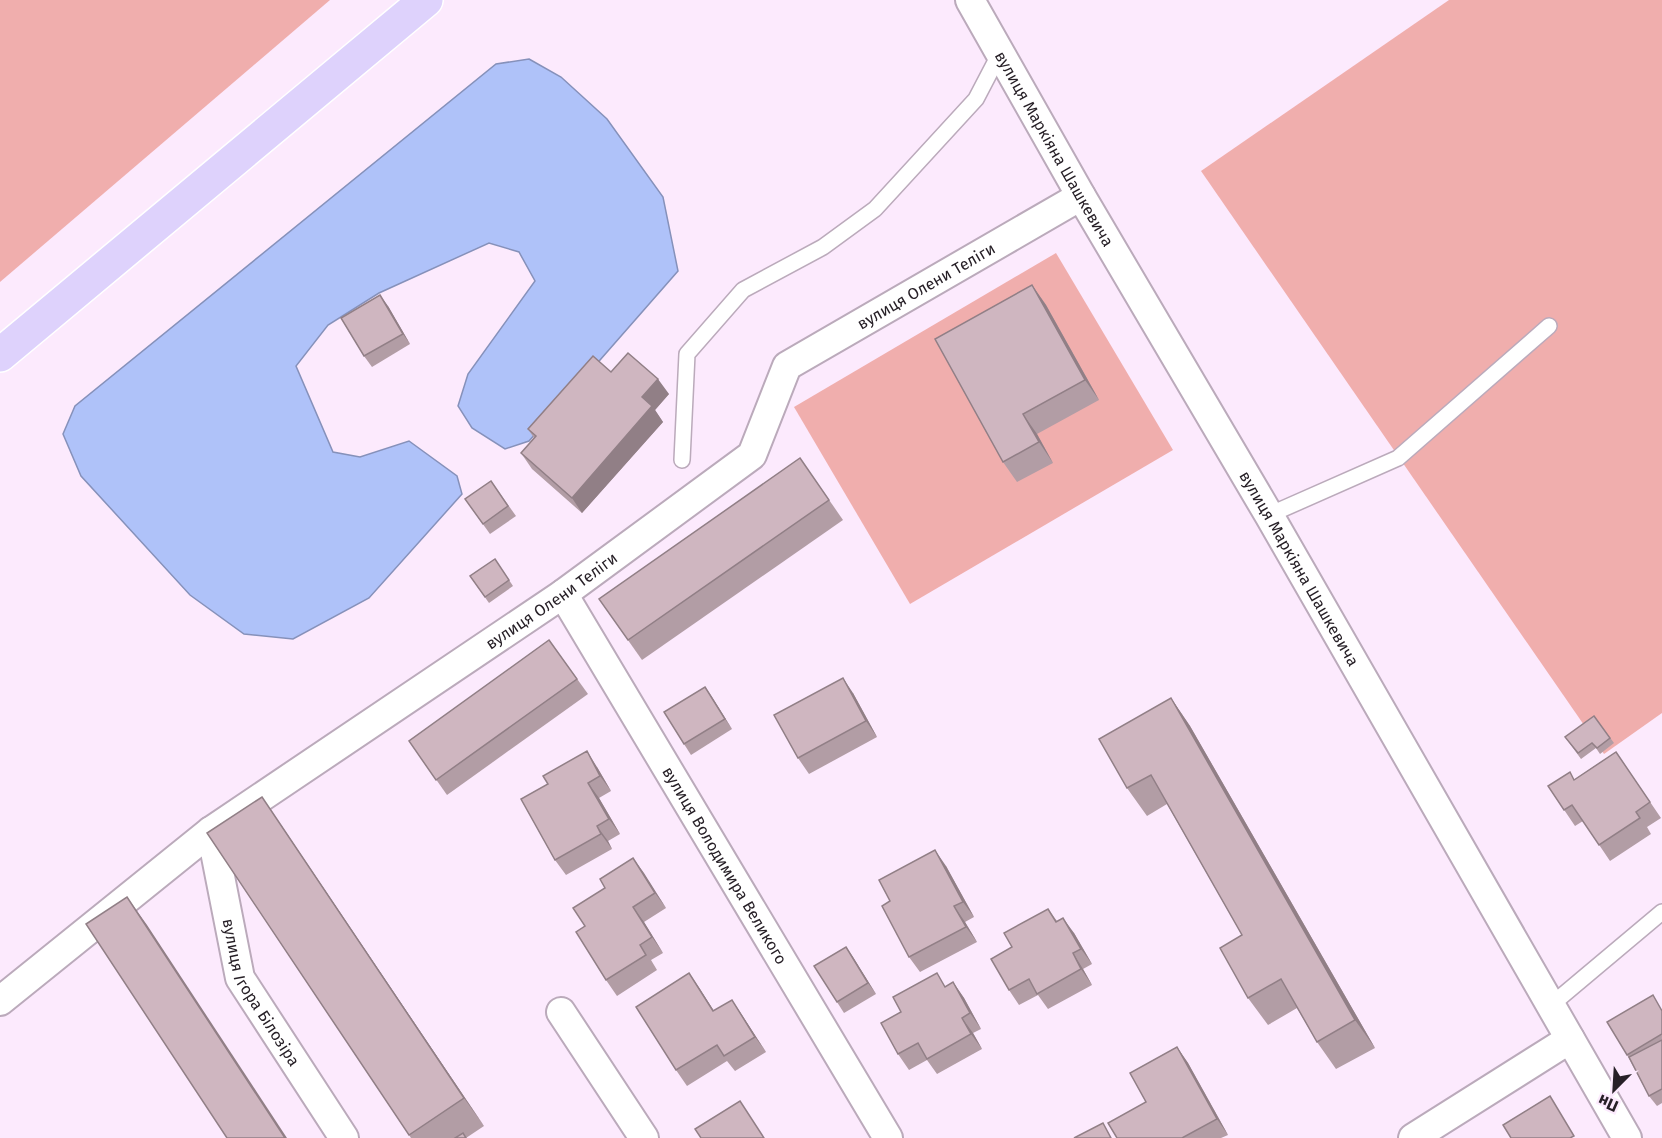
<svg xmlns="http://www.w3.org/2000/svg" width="1662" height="1138" viewBox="0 0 1662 1138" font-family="'Fira Sans',sans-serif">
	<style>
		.green { fill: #f0aead }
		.water { fill: #afc2f9; stroke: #8691ba; stroke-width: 1.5 }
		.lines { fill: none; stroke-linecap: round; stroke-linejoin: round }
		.service-casing { stroke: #bab; stroke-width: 18 }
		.minor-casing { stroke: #bab; stroke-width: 32 }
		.trunk-casing { stroke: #fff; stroke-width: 36 }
		.service { stroke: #fff; stroke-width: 15 }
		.minor { stroke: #fff; stroke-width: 28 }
		.trunk { stroke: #ded2fc; stroke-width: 33 }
		.wall { fill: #b29da5 }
		.shaded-wall { fill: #917f86 }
		.building { fill: #cfb6c0; stroke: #917f86; stroke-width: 1.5 }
		.labels { text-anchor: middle; stroke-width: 4.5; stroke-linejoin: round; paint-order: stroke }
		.street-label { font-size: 16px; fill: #272027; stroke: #fceafd }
	</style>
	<rect width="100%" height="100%" fill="#fceafd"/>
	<g class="green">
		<polygon points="0,0 330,0 0,282"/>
		<polygon points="1449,0 1662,0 1662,713 1604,754 1201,171"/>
		<polygon points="1056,253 1173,450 910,604 794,407"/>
	</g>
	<polygon class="water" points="529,59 561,77 607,119 663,197 678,271 529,441 505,449 472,428 458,406 468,374 535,281 519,252 489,243 379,293 328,325 296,366 333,452 360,457 409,441 457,476 462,494 369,598 293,639 244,634 190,595 81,476 63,434 75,406 496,64"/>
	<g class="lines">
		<defs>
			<g id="service">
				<polyline points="682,460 687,354 743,290 823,247 875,209 976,99 1000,53"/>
				<polyline points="1269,515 1398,458 1549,326"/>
				<polyline points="1550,1006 1662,912"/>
			</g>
			<g id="minor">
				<path id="s1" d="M970 0 1081 196 1269 515 1627 1138"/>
				<path id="s2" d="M563 594 888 1138"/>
				<path id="s3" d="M211 831 240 978 344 1138"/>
				<path id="s4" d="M0 1001 211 831 563 594 752 455 787 366 1081 196"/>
				<polyline points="561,1012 644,1138"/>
				<polyline points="1413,1138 1570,1039"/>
			</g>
			<polyline id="trunk" points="0,355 426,0"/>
		</defs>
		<use href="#service" class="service-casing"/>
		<use href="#minor" class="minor-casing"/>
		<use href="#trunk" class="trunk-casing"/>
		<use href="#service" class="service"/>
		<use href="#minor" class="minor"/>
		<use href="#trunk" class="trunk"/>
	</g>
	<g class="wall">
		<polygon points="1032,285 1046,305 1099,400 1037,434 1053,463 1017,482 1003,462"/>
		<polygon points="388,306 410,344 372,367 364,356"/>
		<polygon points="611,372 669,394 655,410 663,422 582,513 532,469 521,453 534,438 528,429"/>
		<polygon points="800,458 843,520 642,660 599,599"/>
		<polygon points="491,481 516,516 490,534 465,499"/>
		<polygon points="495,559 513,586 489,603 470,576"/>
		<polygon points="549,640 588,694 447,795 409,741"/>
		<polygon points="705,687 732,729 691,755 684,744"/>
		<polygon points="853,693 877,737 809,774 798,758"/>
		<polygon points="1171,698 1190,726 1375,1048 1336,1069 1317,1042 1297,1008 1268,1025 1248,998 1242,935 1167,804 1147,816 1127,788"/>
		<polygon points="1594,716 1614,743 1600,754 1596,748 1581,759 1565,737"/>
		<polygon points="1616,752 1661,818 1647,827 1651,834 1610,861 1583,821 1575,826 1548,786 1575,779"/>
		<polygon points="597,767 611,791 599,798 620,834 608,841 612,849 566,875 555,860 521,799"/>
		<polygon points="281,825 484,1126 466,1138 411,1138 207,833"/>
		<polygon points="633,858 666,908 644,922 663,953 651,960 657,970 617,996 606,980 585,926 605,888"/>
		<polygon points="946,866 974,917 965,922 977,942 920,972 909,957 890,901"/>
		<polygon points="1048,909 1057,921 1074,933 1092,964 1083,969 1092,985 1048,1009 1038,995 1019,1005 1009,990 1012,947"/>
		<polygon points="846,947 876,994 844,1013 837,1002"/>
		<polygon points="689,973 714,1011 732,1000 766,1052 735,1071 727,1061 687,1086 676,1070"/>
		<polygon points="953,982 964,998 981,1029 973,1033 982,1049 937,1074 927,1060 909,1070 898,1054 947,986"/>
		<polygon points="1662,1009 1662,1103 1657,1106 1649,1096 1627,1055"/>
		<polygon points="1177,1047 1188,1063 1228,1135 1221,1138 1117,1138 1146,1102"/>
	</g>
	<g class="shaded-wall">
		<polygon points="1032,285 1046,305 1099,400 1085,380"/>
		<polygon points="380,295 388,306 410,344 403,334"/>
		<polygon points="658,379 669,394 655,410 663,422 582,513 572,498 642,397"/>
		<polygon points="1023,414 1037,434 1053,463 1039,442"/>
		<polygon points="843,678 853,693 877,737 866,721"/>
		<polygon points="705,687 712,697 732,729 725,719"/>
		<polygon points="1171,698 1190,726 1375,1048 1355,1020"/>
		<polygon points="587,751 597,767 611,791 600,776"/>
		<polygon points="588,783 599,798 620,834 609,819"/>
		<polygon points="262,797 281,825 484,1126 464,1098"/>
		<polygon points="597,826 608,841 612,849 601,834"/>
		<polygon points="935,850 946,866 974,917 963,902"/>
		<polygon points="633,858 644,873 666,908 655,893"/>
		<polygon points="127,897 147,925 287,1138 285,1138"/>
		<polygon points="954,906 965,922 977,942 966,927"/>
		<polygon points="633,907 644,922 663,953 652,937"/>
		<polygon points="1063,918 1074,933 1092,964 1081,949"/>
		<polygon points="846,947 853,957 876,994 868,983"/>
		<polygon points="1073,953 1083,969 1092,985 1081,969"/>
		<polygon points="689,973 700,989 724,1027 713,1011"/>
		<polygon points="953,982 964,998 981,1029 970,1013"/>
		<polygon points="732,1000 742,1015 766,1052 755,1037"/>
		<polygon points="962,1018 973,1033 982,1049 971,1034"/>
		<polygon points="1177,1047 1188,1063 1228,1135 1217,1119"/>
	</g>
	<g class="building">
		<polygon points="1032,285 1085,380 1023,414 1039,442 1003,462 935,339"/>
		<polygon points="380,295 403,334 364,356 341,318"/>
		<polygon points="628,353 658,379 642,397 652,406 572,498 521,453 536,436 528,429 593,356 611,372"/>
		<polygon points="800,458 829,500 628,640 599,599"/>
		<polygon points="491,481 508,506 483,524 465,499"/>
		<polygon points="495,559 509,580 485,597 470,576"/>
		<polygon points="549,640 577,679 436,780 409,741"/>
		<polygon points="843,678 866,721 798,758 774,715"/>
		<polygon points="705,687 725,719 684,744 664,712"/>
		<polygon points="1171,698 1355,1020 1317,1042 1281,979 1248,998 1220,948 1242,935 1151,775 1127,788 1099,739"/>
		<polygon points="1594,716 1610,738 1597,748 1592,743 1578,753 1565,737"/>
		<polygon points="587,751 600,776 588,783 609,819 597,826 601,834 555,860 521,799 548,784 543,776"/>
		<polygon points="1616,752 1650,802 1636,812 1640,818 1599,845 1572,805 1564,810 1548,786 1570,772 1574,780"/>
		<polygon points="262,797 464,1098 409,1135 207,833"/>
		<polygon points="935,850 963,902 954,906 966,927 909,957 882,906 890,901 879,880"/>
		<polygon points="633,858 655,893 633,907 652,937 640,945 646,955 606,980 576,932 585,926 573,908 605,888 600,879"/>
		<polygon points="127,897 285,1138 227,1138 86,924"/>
		<polygon points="1048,909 1056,922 1063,918 1081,949 1073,953 1081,969 1037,994 1029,979 1009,990 991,959 1012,947 1004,933"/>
		<polygon points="846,947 868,983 837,1002 814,966"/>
		<polygon points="689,973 713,1011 732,1000 755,1037 724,1056 717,1045 676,1070 636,1007"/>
		<polygon points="937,973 945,987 953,982 970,1013 962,1018 971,1034 927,1059 918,1043 898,1054 881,1023 901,1012 893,997"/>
		<polygon points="1653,995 1662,1011 1662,1034 1627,1055 1607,1022"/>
		<polygon points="1662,1040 1662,1089 1649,1096 1629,1057"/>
		<polygon points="1177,1047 1217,1119 1182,1138 1117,1138 1108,1123 1146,1102 1130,1073"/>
		<polygon points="1550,1096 1574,1136 1570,1138 1511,1138 1503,1125"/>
		<polygon points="740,1101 764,1138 701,1138 695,1129"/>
		<polygon points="1103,1123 1111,1138 1074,1138"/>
		<polygon points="463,1133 466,1138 455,1138"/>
	</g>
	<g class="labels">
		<g class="street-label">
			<text dy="6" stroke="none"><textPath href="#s1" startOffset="171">вулиця Маркіяна Шашкевича</textPath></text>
			<text dy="6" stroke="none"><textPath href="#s4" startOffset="1186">вулиця Олени Теліги</textPath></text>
			<text dy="6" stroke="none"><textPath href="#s1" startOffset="657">вулиця Маркіяна Шашкевича</textPath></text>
			<text dy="6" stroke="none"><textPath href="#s4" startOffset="682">вулиця Олени Теліги</textPath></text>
			<text dy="6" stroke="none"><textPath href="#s2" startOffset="316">вулиця Володимира Великого</textPath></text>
			<text dy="6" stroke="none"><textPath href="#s3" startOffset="171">вулиця Ігора Білозіра</textPath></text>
		</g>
	</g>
	<g transform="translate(1614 1090) rotate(204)" stroke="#fceafd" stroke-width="4.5" paint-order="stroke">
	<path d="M0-4.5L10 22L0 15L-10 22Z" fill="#272027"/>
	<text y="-9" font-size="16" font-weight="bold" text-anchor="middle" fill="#272027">Пн</text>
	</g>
</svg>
